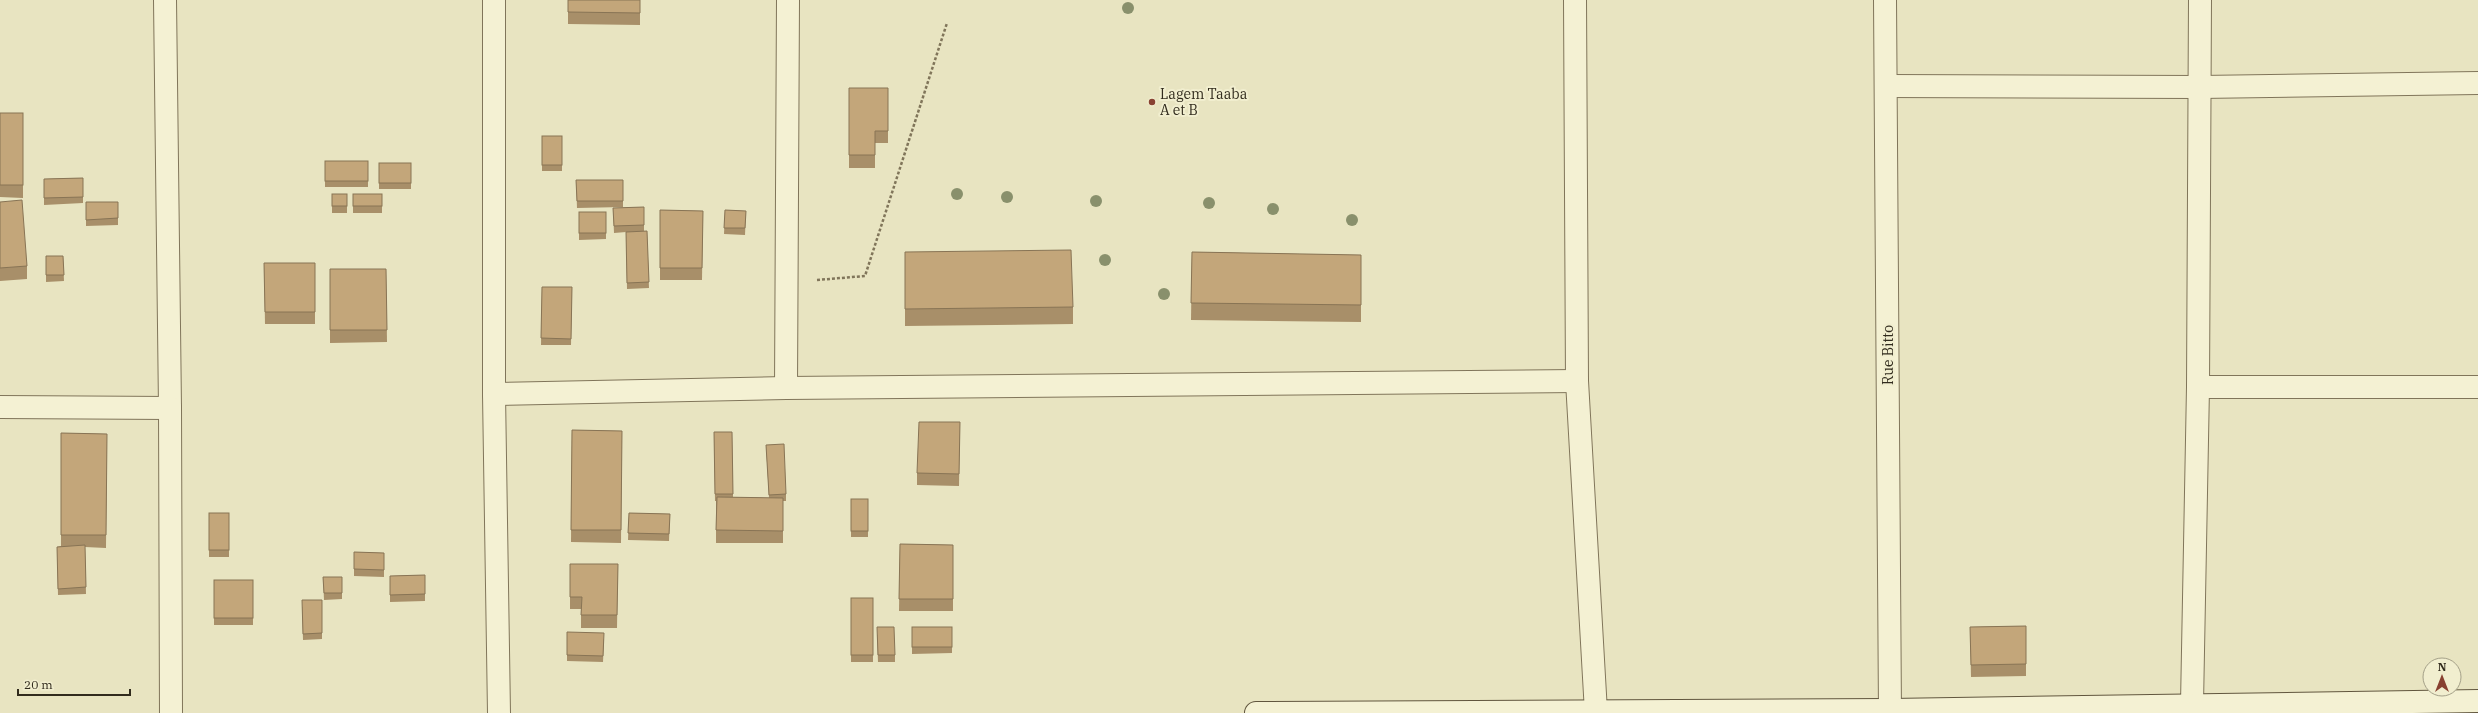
<svg xmlns="http://www.w3.org/2000/svg" width="2478" height="713" viewBox="0 0 2478 713" font-family="'IBM Plex Serif',serif">
	<style>
		.lines { fill: none; stroke-linecap: round; stroke-linejoin: round }
		.minor-casing { stroke: #80755a; stroke-width: 24 }
		.secondary-casing { stroke: #61563e; stroke-width: 24 }
		.path { stroke: #80755a; stroke-width: 2.5; stroke-dasharray: 3 2; stroke-linecap: butt }
		.minor { stroke: #f4f1d3; stroke-width: 22 }
		.secondary { stroke: #f4f1d3; stroke-width: 22 }
		.tree { fill: #89906c }
		.wall { fill: #a88f69 }
		.building { fill: #c3a67a; stroke: #887455 }
		.poi-dot { fill: #884131; stroke: #f1eecf; stroke-width: 1.5 }
		.labels { text-anchor: middle; stroke-width: 4; stroke-linejoin: round; paint-order: stroke }
		.poi-label { font-size: 14px; fill: #312b1d; stroke: #f1eecf; text-anchor: start }
		.street-label { font-size: 14px; fill: #312b1d; stroke: #f1eecf }
	</style>
	<rect width="100%" height="100%" fill="#e8e4c1"/>
	<g class="lines">
		<defs>
			<g id="minor">
				<polyline points="165,0 170,408 171,713"/>
				<polyline points="494,0 494,394 499,713"/>
				<polyline points="1575,0 1577,381 1596,712"/>
				<polyline points="1885,0 1890,713"/>
				<polyline points="1886,86 2200,87 2478,83"/>
				<polyline points="2198,387 2478,387"/>
				<polyline points="786,388 788,0"/>
				<polyline points="494,394 786,388 1577,381"/>
				<polyline points="0,407 170,408"/>
				<polyline points="2192,704 2198,387 2200,0"/>
			</g>
			<polyline id="secondary" points="1256,713 1890,710 2478,701"/>
		</defs>
		<use href="#minor" class="minor-casing"/>
		<use href="#secondary" class="secondary-casing"/>
		<polyline class="path" points="817,280 865,276 947,23"/>
		<use href="#minor" class="minor"/>
		<use href="#secondary" class="secondary"/>
	</g>
	<g class="tree">
		<circle cx="1128" cy="8" r="6"/>
		<circle cx="957" cy="194" r="6"/>
		<circle cx="1007" cy="197" r="6"/>
		<circle cx="1096" cy="201" r="6"/>
		<circle cx="1209" cy="203" r="6"/>
		<circle cx="1273" cy="209" r="6"/>
		<circle cx="1352" cy="220" r="6"/>
		<circle cx="1105" cy="260" r="6"/>
		<circle cx="1164" cy="294" r="6"/>
	</g>
	<g class="wall">
		<polygon points="568,0 640,0 640,25 568,24"/>
		<polygon points="849,88 888,88 888,143 875,143 875,168 849,168"/>
		<polygon points="0,113 23,113 23,198 0,197"/>
		<rect x="542" y="136" width="20" height="35"/>
		<rect x="325" y="161" width="43" height="26"/>
		<rect x="379" y="163" width="32" height="26"/>
		<polygon points="83,178 83,203 44,205 44,179"/>
		<polygon points="576,180 623,180 623,207 577,208"/>
		<rect x="332" y="194" width="15" height="19"/>
		<polygon points="353,194 382,200 382,213 353,213"/>
		<polygon points="0,202 27,266 27,279 0,281"/>
		<polygon points="86,202 118,202 118,225 86,226"/>
		<polygon points="644,207 644,231 647,231 649,288 627,289 626,232 614,233 613,208"/>
		<polygon points="660,210 703,211 702,280 660,280"/>
		<polygon points="725,210 746,211 745,235 724,234"/>
		<polygon points="579,212 606,212 606,239 579,240"/>
		<polygon points="905,252 1073,307 1073,324 905,326"/>
		<polygon points="1192,252 1361,255 1361,322 1191,320"/>
		<polygon points="46,256 63,256 64,281 46,282"/>
		<polygon points="264,263 315,263 315,324 265,324"/>
		<polygon points="330,269 386,269 387,342 330,343"/>
		<polygon points="542,287 572,287 571,345 541,345"/>
		<polygon points="960,422 959,486 917,485 917,473"/>
		<polygon points="572,430 622,431 621,543 571,542"/>
		<polygon points="714,432 732,432 733,497 769,498 766,445 786,494 786,501 783,501 783,543 716,543 716,501 715,501"/>
		<polygon points="61,433 107,434 106,548 85,547 86,594 58,595 57,547 61,546"/>
		<rect x="851" y="499" width="17" height="38"/>
		<rect x="209" y="513" width="20" height="44"/>
		<polygon points="629,513 670,514 669,541 628,540"/>
		<polygon points="900,544 953,545 953,611 899,611"/>
		<polygon points="354,552 384,553 384,577 354,576"/>
		<polygon points="570,564 618,564 617,628 581,628 581,609 570,609"/>
		<polygon points="425,575 425,601 390,602 390,576"/>
		<polygon points="323,577 342,577 342,599 324,600"/>
		<rect x="214" y="580" width="39" height="45"/>
		<rect x="851" y="598" width="22" height="64"/>
		<polygon points="322,600 322,639 303,640 302,607"/>
		<polygon points="2026,626 2026,676 1971,677 1970,627"/>
		<polygon points="912,627 952,627 952,653 912,654"/>
		<polygon points="877,634 895,655 895,662 878,662"/>
		<polygon points="604,639 603,662 567,661 567,655"/>
	</g>
	<g class="building">
		<polygon points="568,0 640,0 640,13 568,12"/>
		<polygon points="849,88 888,88 888,131 875,131 875,155 849,155"/>
		<rect x="0" y="113" width="23" height="72"/>
		<rect x="542" y="136" width="20" height="29"/>
		<rect x="325" y="161" width="43" height="20"/>
		<rect x="379" y="163" width="32" height="20"/>
		<polygon points="83,178 83,197 44,198 44,179"/>
		<polygon points="576,180 623,180 623,201 577,201"/>
		<rect x="332" y="194" width="15" height="12"/>
		<rect x="353" y="194" width="29" height="12"/>
		<polygon points="22,200 27,266 0,268 0,202"/>
		<polygon points="86,202 118,202 118,218 86,220"/>
		<polygon points="644,207 644,225 614,226 613,208"/>
		<polygon points="660,210 703,211 702,268 660,268"/>
		<polygon points="725,210 746,211 745,228 724,228"/>
		<rect x="579" y="212" width="27" height="21"/>
		<polygon points="647,231 649,282 627,283 626,232"/>
		<polygon points="1071,250 1073,307 905,309 905,252"/>
		<polygon points="1192,252 1361,255 1361,305 1191,303"/>
		<polygon points="46,256 63,256 64,275 46,275"/>
		<polygon points="264,263 315,263 315,312 265,312"/>
		<polygon points="330,269 386,269 387,330 330,330"/>
		<polygon points="542,287 572,287 571,339 541,338"/>
		<polygon points="919,422 960,422 959,474 917,473"/>
		<polygon points="572,430 622,431 621,530 571,530"/>
		<polygon points="714,432 732,432 733,494 715,494"/>
		<polygon points="61,433 107,434 106,535 61,535"/>
		<polygon points="784,444 786,494 769,495 766,445"/>
		<polygon points="717,497 783,498 783,531 716,530"/>
		<rect x="851" y="499" width="17" height="32"/>
		<rect x="209" y="513" width="20" height="37"/>
		<polygon points="629,513 670,514 669,534 628,533"/>
		<polygon points="900,544 953,545 953,599 899,599"/>
		<polygon points="85,545 86,587 58,589 57,547"/>
		<polygon points="354,552 384,553 384,570 354,569"/>
		<polygon points="570,564 618,564 617,615 581,615 582,597 570,597"/>
		<polygon points="425,575 425,594 390,595 390,576"/>
		<polygon points="323,577 342,577 342,593 324,593"/>
		<rect x="214" y="580" width="39" height="38"/>
		<rect x="851" y="598" width="22" height="57"/>
		<polygon points="302,600 322,600 322,633 303,634"/>
		<polygon points="2026,626 2026,664 1971,665 1970,627"/>
		<polygon points="877,627 894,627 895,655 878,655"/>
		<rect x="912" y="627" width="40" height="20"/>
		<polygon points="567,632 604,633 603,656 567,655"/>
	</g>
	<circle class="poi-dot" cx="1152" cy="102" r="4"/>
	<g class="labels">
		<g class="poi-label">
			<text x="1160" y="99">Lagem Taaba<tspan x="1160" dy="16">A et B</tspan></text>
		</g>
		<g class="street-label">
			<text transform="translate(1888 355) rotate(-90)" y="5">Rue Bitto</text>
		</g>
	</g>
	<g transform="translate(2442 677)"><circle r="19" fill="#f1eecf" stroke="#a4a088"/>
	<path d="M0-3L7 15L0 10L-7 15Z" fill="#884131"/>
	<text y="-6" font-size="11" font-weight="bold" text-anchor="middle" fill="#312b1d">N</text>
	</g>
	<path d="M18 689v6h112v-6" fill="none" stroke="#312b1d" stroke-width="2"/>
	<text x="24" y="689" font-size="12" fill="#312b1d" stroke="#f1eecf" stroke-width="3" paint-order="stroke">20 m</text>
</svg>
